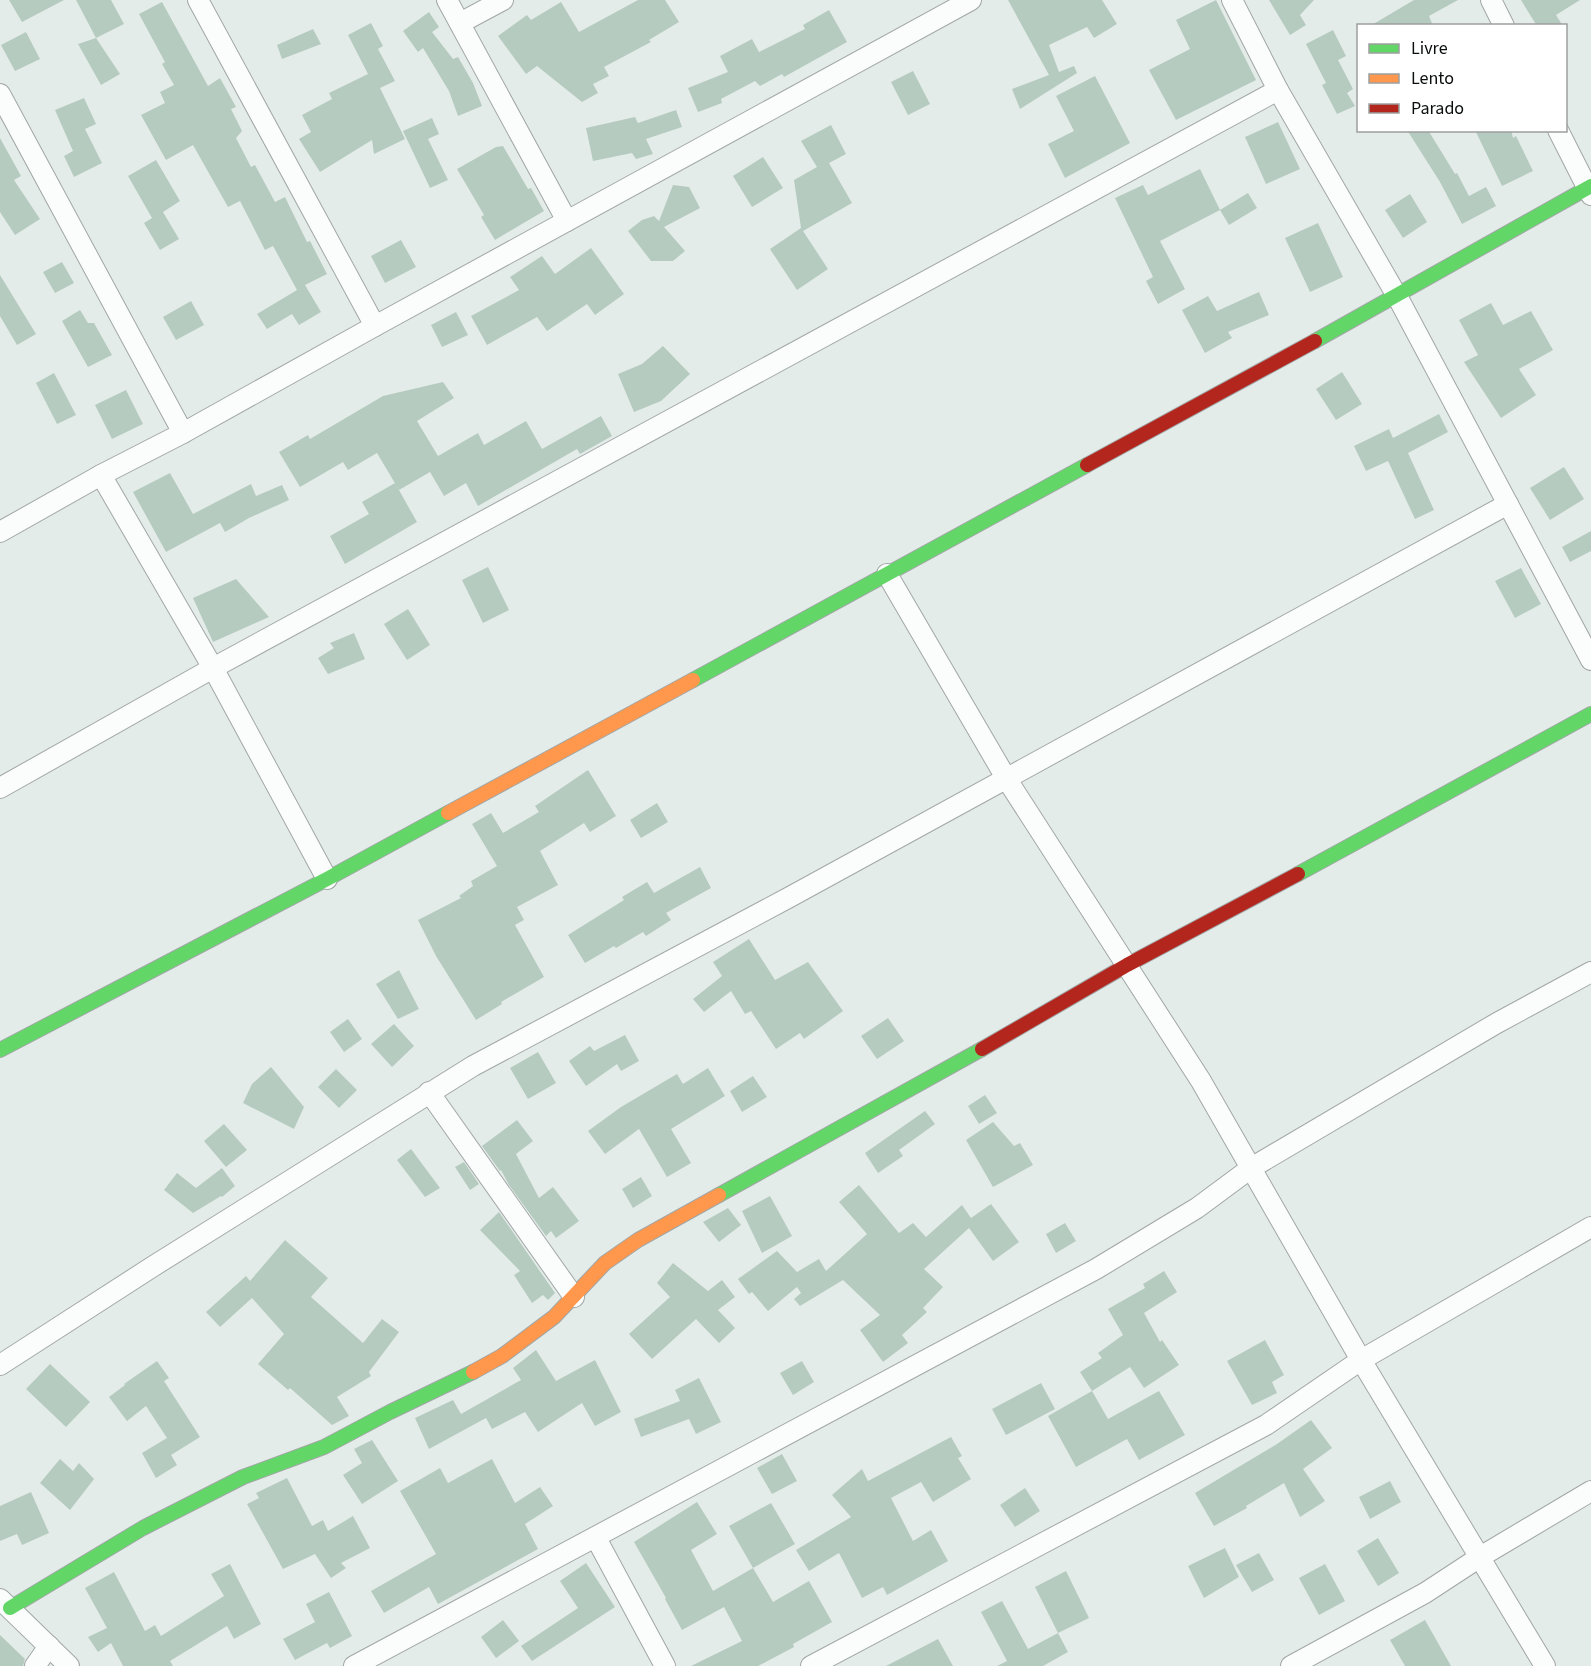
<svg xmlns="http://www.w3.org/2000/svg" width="1591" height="1666" viewBox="0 0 1591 1666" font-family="'Source Sans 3',sans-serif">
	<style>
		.building { fill: #b6cbbf }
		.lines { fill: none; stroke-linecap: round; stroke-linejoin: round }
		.street-casing { stroke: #a1a7a6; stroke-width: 22 }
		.fast-casing { stroke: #a1a7a6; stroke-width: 16 }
		.slow-casing { stroke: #a1a7a6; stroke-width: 16 }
		.jam-casing { stroke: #a1a7a6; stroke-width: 16 }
		.street { stroke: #fbfcfc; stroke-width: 20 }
		.fast { stroke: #63d668; stroke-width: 14 }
		.slow { stroke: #ff974d; stroke-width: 14 }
		.jam { stroke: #b3261e; stroke-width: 14 }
	</style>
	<rect width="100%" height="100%" fill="#e4ecea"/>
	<g class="building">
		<polygon points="9,0 64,0 22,22"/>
		<polygon points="76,0 111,0 124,24 96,38"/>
		<polygon points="638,0 665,0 679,22 649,40 651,42 604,67 609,76 593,84 598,93 582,102 537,66 526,74 498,36 527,15 531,20 561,2 579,32"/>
		<polygon points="1008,0 1102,0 1117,24 1094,38 1087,27 1049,45 1059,72 1074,66 1077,73 1020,109 1012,89 1049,75"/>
		<polygon points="1216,0 1256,80 1176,120 1149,70 1190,49 1176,20"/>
		<polygon points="1269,0 1314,0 1300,15 1306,25 1290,35"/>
		<polygon points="1414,0 1458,0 1429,16 1433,26 1370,26"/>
		<polygon points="1521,0 1580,0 1556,15 1563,26 1537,26"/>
		<polygon points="162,2 208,86 220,78 236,107 231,109 242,131 236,138 251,167 255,165 275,202 285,197 307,242 310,241 327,274 305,285 321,312 299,325 292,314 267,329 257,314 297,290 273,246 265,250 240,201 228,207 193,145 166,160 141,115 165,103 160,92 174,85 162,64 165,62 139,14"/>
		<polygon points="829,10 847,42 784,77 782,74 760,86 755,81 721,99 722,103 698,112 688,88 728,72 720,56 752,39 759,52 805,29 803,25"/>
		<polygon points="429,12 439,27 432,32 453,59 458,57 473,83 482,106 458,116 449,91 423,48 418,52 403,31"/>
		<polygon points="371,23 383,46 378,49 395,81 380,88 405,139 374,154 372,140 320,172 299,139 311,132 302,115 332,99 329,93 368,74 348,35"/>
		<polygon points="313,29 321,44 282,59 277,45"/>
		<polygon points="1333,30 1346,56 1338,60 1353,89 1347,93 1355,106 1337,114 1322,85 1326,83 1306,44"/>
		<polygon points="26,32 40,59 15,71 1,45"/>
		<polygon points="96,38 120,74 101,85 78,44"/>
		<polygon points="913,71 930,104 908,115 891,82"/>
		<polygon points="1095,76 1130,143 1065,178 1048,144 1074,131 1056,96"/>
		<polygon points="84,98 96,124 85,129 102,163 74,177 64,156 73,151 55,110"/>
		<polygon points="676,110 682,127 646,139 653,154 636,159 632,153 593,161 586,128 635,117 638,123"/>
		<polygon points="432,118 439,134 428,139 448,180 430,188 403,131"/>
		<polygon points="1278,122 1300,169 1266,184 1245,137"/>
		<polygon points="831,125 846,154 829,163 852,203 803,231 828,269 797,290 770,249 801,228 794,180 817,167 801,141"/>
		<polygon points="1407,130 1428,130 1455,174 1457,173 1469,196 1486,187 1496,206 1462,224 1440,182"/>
		<polygon points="1475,130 1511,130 1513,138 1516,136 1533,171 1502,186"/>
		<polygon points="0,138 21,176 14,180 40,219 15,235 0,212"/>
		<polygon points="503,146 528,189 531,188 544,211 495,240 481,217 484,215 457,169 496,147"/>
		<polygon points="763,157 783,188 752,207 733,176"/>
		<polygon points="156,160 180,201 163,212 179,239 160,250 144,223 152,218 128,176"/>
		<polygon points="1200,169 1220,210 1160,241 1185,289 1158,304 1146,281 1153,277 1115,198 1143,185 1148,195"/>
		<polygon points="673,185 689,187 700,208 664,227 685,251 673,261 651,261 628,231 642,220 654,216 659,221"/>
		<polygon points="1248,193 1257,208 1229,225 1220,210"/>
		<polygon points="1410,194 1427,222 1403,238 1385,210"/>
		<polygon points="1318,223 1343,277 1310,292 1285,238"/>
		<polygon points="401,240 416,267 385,283 371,256"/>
		<polygon points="591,248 624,294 595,315 587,304 547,331 537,317 487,345 471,316 519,290 510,277 542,256 555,274"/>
		<polygon points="62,262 74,283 55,293 43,272"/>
		<polygon points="0,275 36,334 17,345 0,316"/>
		<polygon points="1259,292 1269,315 1228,332 1232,338 1205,353 1182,310 1208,296 1217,311"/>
		<polygon points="191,301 204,325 176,340 163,317"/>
		<polygon points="1491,303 1503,325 1531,311 1553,350 1519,369 1536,395 1501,418 1464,362 1478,355 1459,320"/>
		<polygon points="80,310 88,323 94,323 112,355 88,367 62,321"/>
		<polygon points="456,312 468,335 442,347 431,325"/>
		<polygon points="663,346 690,374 661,401 634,412 618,374 642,364"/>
		<polygon points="1342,372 1362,404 1336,420 1316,389"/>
		<polygon points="54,373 76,415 57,424 36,383"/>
		<polygon points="443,382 454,398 417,421 438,456 478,433 484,445 526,421 542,449 601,416 612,436 580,454 577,449 478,506 466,483 444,496 430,472 399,490 377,453 348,470 343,462 300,487 279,452 308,435 310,439 383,396"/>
		<polygon points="126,390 143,424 112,439 95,405"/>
		<polygon points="1439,414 1448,432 1408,453 1434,510 1415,519 1388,461 1366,471 1354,446 1389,429 1393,438"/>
		<polygon points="1564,467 1584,499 1550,520 1530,488"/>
		<polygon points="170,473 193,514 251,484 256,496 282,485 289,500 249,518 225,532 220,523 166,552 133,492"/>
		<polygon points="395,483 417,522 345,564 330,536 369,514 362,502"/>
		<polygon points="1591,531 1591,551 1570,562 1562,547"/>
		<polygon points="488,567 509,610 483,623 462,580"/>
		<polygon points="1521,568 1541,604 1515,618 1495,581"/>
		<polygon points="236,579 269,617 213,642 193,598"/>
		<polygon points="408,609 430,645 407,660 384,624"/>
		<polygon points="354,633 365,659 328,674 318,658 334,648 330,643"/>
		<polygon points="588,770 616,816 590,832 584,823 540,851 558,885 517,907 524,920 515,925 544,977 501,1002 502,1004 476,1020 436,956 418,920 461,898 459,896 473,886 471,881 497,866 472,824 491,813 503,833 539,812 535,806"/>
		<polygon points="657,803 668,822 641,838 630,820"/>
		<polygon points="700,867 711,888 666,913 671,920 646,936 643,932 616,948 614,946 585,963 568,935 624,900 622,897 647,882 654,893"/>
		<polygon points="749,939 775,980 808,962 843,1011 804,1039 800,1033 776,1049 751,1011 745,1014 731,991 704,1012 693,999 722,976 713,962"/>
		<polygon points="399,970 419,1009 398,1019 376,984"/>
		<polygon points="888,1018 904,1041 877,1059 861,1036"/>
		<polygon points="348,1019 362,1039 344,1052 330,1032"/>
		<polygon points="394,1024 414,1046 392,1067 371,1044"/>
		<polygon points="625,1035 639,1061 621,1071 617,1064 586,1086 569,1061 590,1046 594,1051"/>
		<polygon points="538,1052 556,1083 528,1099 510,1068"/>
		<polygon points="271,1067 304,1107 294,1129 243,1103 252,1084"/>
		<polygon points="708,1068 725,1096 671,1129 691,1163 667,1177 639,1129 605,1154 588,1131 621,1107 677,1074 683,1084"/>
		<polygon points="336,1069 357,1090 339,1108 318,1087"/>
		<polygon points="753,1076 767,1097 742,1112 730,1091"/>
		<polygon points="985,1095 997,1113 979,1124 968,1106"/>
		<polygon points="925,1111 935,1124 899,1150 903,1156 878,1173 865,1153"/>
		<polygon points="517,1120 533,1141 516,1154 539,1198 553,1187 579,1221 556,1238 551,1231 546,1236 509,1185 501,1170 500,1171 482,1146"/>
		<polygon points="993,1122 1014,1146 1020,1143 1033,1165 993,1187 966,1140"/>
		<polygon points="224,1124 247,1150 226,1167 204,1141"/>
		<polygon points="411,1149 440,1188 425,1197 397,1160"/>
		<polygon points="464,1162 479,1184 470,1190 455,1167"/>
		<polygon points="222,1168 235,1186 222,1197 221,1196 193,1213 164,1190 177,1173 196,1188"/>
		<polygon points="641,1177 652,1196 633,1208 622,1189"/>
		<polygon points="859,1185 899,1233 913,1223 926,1237 962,1205 971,1218 991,1204 1019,1242 993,1261 969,1228 924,1269 943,1287 923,1308 927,1312 902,1335 908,1343 883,1362 860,1330 880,1315 843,1280 800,1306 794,1299 801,1293 797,1287 768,1311 752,1292 749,1294 738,1279 777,1251 797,1272 819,1259 826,1271 867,1234 839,1202"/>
		<polygon points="770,1196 792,1236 762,1253 742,1211"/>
		<polygon points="728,1208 741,1225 719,1242 703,1222"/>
		<polygon points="499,1212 555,1293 548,1300 543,1295 532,1303 514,1275 520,1271 480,1230"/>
		<polygon points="1065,1223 1076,1241 1056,1253 1046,1234"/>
		<polygon points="285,1240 328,1278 311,1297 363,1343 382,1319 399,1332 369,1372 371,1376 337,1397 349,1416 332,1425 290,1388 288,1390 258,1364 284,1334 252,1298 220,1327 206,1312 246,1276 250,1281"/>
		<polygon points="673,1263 708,1291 722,1280 735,1297 718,1310 735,1328 719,1343 696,1319 652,1359 629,1334 670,1297 657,1283"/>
		<polygon points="1164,1271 1177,1292 1144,1313 1160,1342 1162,1340 1179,1365 1144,1388 1130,1367 1092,1391 1080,1372 1102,1358 1098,1353 1123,1335 1108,1309 1145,1288 1143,1284"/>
		<polygon points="1265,1340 1284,1375 1272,1382 1277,1393 1252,1405 1227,1361"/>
		<polygon points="536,1350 556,1381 595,1360 621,1412 595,1426 582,1403 538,1432 525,1412 492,1429 486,1418 429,1449 415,1418 453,1400 461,1414 521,1380 513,1368"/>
		<polygon points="157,1361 169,1378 164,1381 200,1437 171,1455 177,1465 156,1478 142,1453 167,1438 146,1406 127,1421 109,1397 125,1385 124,1384"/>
		<polygon points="802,1361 814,1382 793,1395 780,1373"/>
		<polygon points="50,1364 90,1402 66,1427 26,1389"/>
		<polygon points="699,1378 721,1422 696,1434 689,1419 641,1437 634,1419 680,1401 675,1390"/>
		<polygon points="1041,1383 1055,1409 1006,1435 992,1409"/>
		<polygon points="1092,1391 1108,1419 1159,1391 1185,1435 1139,1460 1127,1439 1076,1467 1048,1416"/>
		<polygon points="1311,1420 1332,1448 1303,1469 1325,1501 1300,1517 1284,1483 1246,1506 1247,1508 1214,1526 1195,1493 1277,1444"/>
		<polygon points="951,1437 962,1456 958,1458 971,1479 933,1502 921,1482 891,1498 913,1541 931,1530 948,1561 887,1595 883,1587 862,1598 839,1553 809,1571 796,1550 851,1517 832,1495 862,1469 868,1481"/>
		<polygon points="372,1440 398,1481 362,1504 343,1475 362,1463 354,1449"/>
		<polygon points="782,1454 797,1481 772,1494 757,1468"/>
		<polygon points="60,1459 73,1471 79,1463 94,1479 70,1510 40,1483"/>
		<polygon points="492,1459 515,1503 540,1487 553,1506 525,1524 538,1549 438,1604 429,1587 384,1613 371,1591 436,1554 400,1491 440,1468 448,1483"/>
		<polygon points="287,1478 312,1526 323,1520 328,1531 353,1516 370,1548 341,1563 346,1568 331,1578 315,1554 283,1569 247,1504 259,1498 256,1493"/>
		<polygon points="1390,1481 1401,1502 1370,1519 1359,1497"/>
		<polygon points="1025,1488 1040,1511 1015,1527 1000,1505"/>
		<polygon points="31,1492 49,1533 22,1545 17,1534 0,1541 0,1506"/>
		<polygon points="697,1502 717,1534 691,1550 713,1591 753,1568 773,1602 809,1581 832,1622 793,1644 794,1647 758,1666 691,1666 742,1641 724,1607 682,1630 665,1599 666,1598 634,1542"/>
		<polygon points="771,1503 795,1544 753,1568 729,1526"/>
		<polygon points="1378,1538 1399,1573 1378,1586 1357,1551"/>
		<polygon points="1225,1548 1239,1577 1204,1598 1188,1566"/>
		<polygon points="1259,1553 1274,1580 1252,1592 1236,1565"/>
		<polygon points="586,1563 615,1607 532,1661 521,1646 578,1608 560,1581"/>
		<polygon points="230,1564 261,1624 234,1639 227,1626 170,1661 173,1666 123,1666 111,1643 98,1652 88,1637 107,1628 85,1588 114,1572 145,1631 155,1625 161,1636 224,1596 211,1574"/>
		<polygon points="1325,1564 1345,1601 1319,1615 1299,1578"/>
		<polygon points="1066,1571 1089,1618 1058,1633 1035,1587"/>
		<polygon points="329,1592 352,1636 330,1648 327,1643 295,1660 283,1639 315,1622 306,1604"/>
		<polygon points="1002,1601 1028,1649 1058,1633 1068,1652 1043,1666 997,1666 1007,1661 981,1612"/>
		<polygon points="503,1620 519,1641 496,1658 481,1637"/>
		<polygon points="1425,1620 1451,1666 1405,1666 1390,1640"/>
		<polygon points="0,1635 25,1659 23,1666 0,1666"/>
		<polygon points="938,1639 953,1666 886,1666"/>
	</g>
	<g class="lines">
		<defs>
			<g id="street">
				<polyline points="198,0 375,326"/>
				<polyline points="447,0 567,221"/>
				<polyline points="1232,0 1278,90 1397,296 1591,660"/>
				<polyline points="1491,0 1504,26"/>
				<polyline points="460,23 503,0"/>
				<polyline points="0,94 183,433"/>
				<polyline points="1558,130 1591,195"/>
				<polyline points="101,475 213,668 327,879"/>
				<polyline points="0,532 101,475 183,433 375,326 971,0"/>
				<polyline points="887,574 1006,778 1201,1081 1361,1360 1545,1666"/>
				<polyline points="0,788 213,668 1278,90"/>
				<polyline points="429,1092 574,1297"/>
				<polyline points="0,1365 152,1267 473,1066 788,898 1508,504"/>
				<polyline points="596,1538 665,1666"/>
				<polyline points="0,1599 69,1666"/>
				<polyline points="35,1666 49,1646"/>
				<polyline points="354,1666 1096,1269 1197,1208 1251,1168 1497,1023 1591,972"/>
				<polyline points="811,1666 1266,1425 1361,1360 1591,1227"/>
				<polyline points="1291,1666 1425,1593 1480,1557 1591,1491"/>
			</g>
			<g id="fast">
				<polyline points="1315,341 1591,186"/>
				<polyline points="693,680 1087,465"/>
				<polyline points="1298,874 1591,714"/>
				<polyline points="0,1050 327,879 448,813"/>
				<polyline points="719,1195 982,1049"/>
				<polyline points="10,1608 143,1528 243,1477 324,1447 390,1412 473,1372"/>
			</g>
			<g id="slow">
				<polyline points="448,813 693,680"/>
				<polyline points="473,1372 502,1356 554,1317 605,1263 638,1240 719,1195"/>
			</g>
			<g id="jam">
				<polyline points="1087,465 1315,341"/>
				<polyline points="982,1049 1127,965 1298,874"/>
			</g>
		</defs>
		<use href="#street" class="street-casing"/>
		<use href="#fast" class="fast-casing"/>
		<use href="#slow" class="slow-casing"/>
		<use href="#jam" class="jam-casing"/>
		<use href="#street" class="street"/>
		<use href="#fast" class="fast"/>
		<use href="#slow" class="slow"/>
		<use href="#jam" class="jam"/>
	</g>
	<rect x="1357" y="24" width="210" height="108" fill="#ffffff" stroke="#9d9f9e" stroke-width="1.5"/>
	<rect x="1369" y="44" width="30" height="9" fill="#63d668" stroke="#9d9f9e" stroke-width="1.5"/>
	<text x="1411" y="54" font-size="18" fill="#0a0e0d">Livre</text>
	<rect x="1369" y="74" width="30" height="9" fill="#ff974d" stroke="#9d9f9e" stroke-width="1.5"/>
	<text x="1411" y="84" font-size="18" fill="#0a0e0d">Lento</text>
	<rect x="1369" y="104" width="30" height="9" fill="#b3261e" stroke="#9d9f9e" stroke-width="1.5"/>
	<text x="1411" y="114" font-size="18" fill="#0a0e0d">Parado</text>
</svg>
